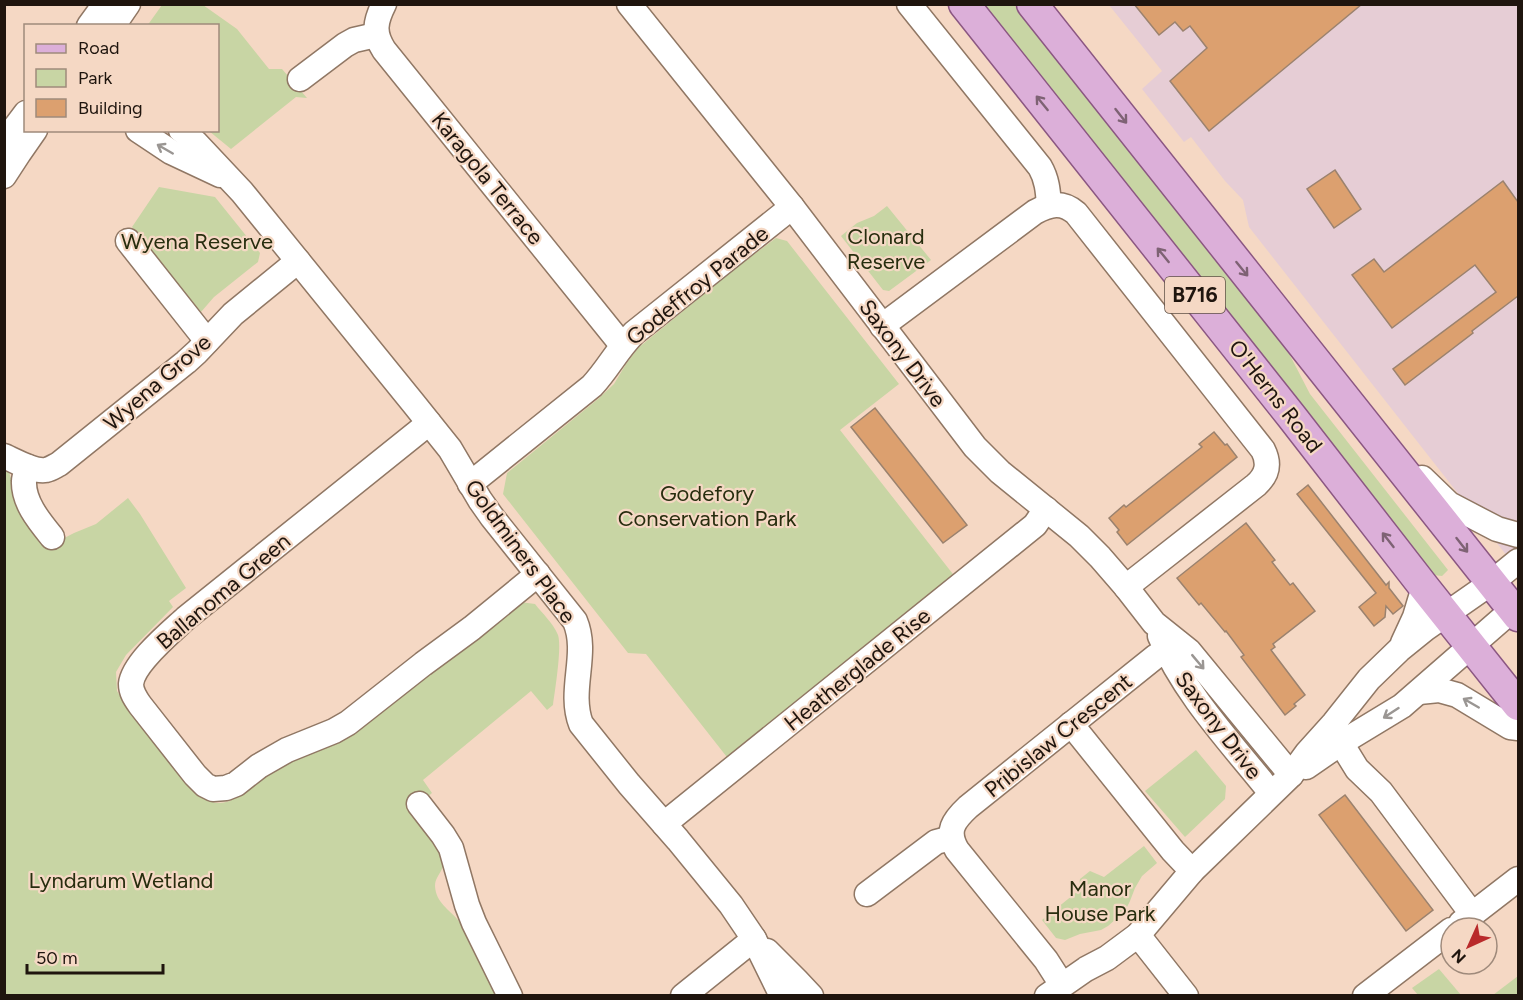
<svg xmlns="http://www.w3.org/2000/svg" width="1523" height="1000" viewBox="0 0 1523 1000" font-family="Figtree,sans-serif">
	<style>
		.industrial { fill: #e6cdd5 }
		.green { fill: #c8d5a4 }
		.building { fill: #dca06f; stroke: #9b826e; stroke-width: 1.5 }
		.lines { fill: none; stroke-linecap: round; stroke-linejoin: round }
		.minor-casing { stroke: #907764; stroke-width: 27 }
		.major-casing { stroke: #8b5782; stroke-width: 33 }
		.minor { stroke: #fff; stroke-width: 24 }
		.major { stroke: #dcafd9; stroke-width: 30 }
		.oneway { stroke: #7e6274 }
		.oneway2 { stroke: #9a9693 }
		.labels { text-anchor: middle; stroke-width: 4.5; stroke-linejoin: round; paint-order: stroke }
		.shield { fill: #f5d8c4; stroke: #5f5045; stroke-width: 1.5 }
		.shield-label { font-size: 21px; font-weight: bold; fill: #1f150e }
		.street-label { font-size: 22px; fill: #1f150e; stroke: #f5d8c4 }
		.park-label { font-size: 22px; fill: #272d0e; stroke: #f5d8c4 }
	</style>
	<rect width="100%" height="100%" fill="#f5d8c4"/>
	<polygon class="industrial" points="1109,5 1518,5 1518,570 1249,227 1243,200 1225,181 1191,137 1184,142 1142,89 1162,71"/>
	<g class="green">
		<polygon points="162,5 203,5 237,29 269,69 282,69 307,98 296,97 231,149 209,131 218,130 218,26 147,26"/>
		<polygon points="969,5 1014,5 1281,338 1310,394 1448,570 1442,576 1424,574"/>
		<polygon points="159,187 215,197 260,253 258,262 214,297 201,312 132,227"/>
		<polygon points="887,206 931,260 889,291 883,290 841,236 857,223 874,216"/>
		<polygon points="776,238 787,241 899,384 840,430 956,578 730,761 646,654 628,653 503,494 507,473 598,399 614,384 626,364 638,348 737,267"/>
		<path d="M4 468 8 469 15 491 49 546 74 533 96 524 128 498 140 514 186 588 169 601 173 607 126 655 116 672 117 691 127 706 194 788C197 791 200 796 204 798 225 813 246 791 261 777L520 602 535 604C542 613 553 623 558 635 562 647 555 690 553 705L547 710 531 691 423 780 432 793 413 809 446 856C445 860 444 866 442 869 439 875 435 879 435 886 436 903 449 909 458 920 473 940 486 973 497 995H5Z"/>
		<polygon points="1196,750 1226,786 1225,799 1185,837 1145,791"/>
		<polygon points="1144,846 1157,863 1142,876 1135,888 1130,901 1125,911 1108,926 1101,930 1080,934 1065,940 1056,938 1042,920 1078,891 1080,879 1090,871 1104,877"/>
		<polygon points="1439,969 1461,995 1418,995 1412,988"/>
		<polygon points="1518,976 1518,995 1493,995"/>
	</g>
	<g class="building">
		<polygon points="1134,4 1362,4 1209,131 1170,81 1207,48 1190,26 1183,31 1175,22 1159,35"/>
		<polygon points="1335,170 1361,209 1334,228 1307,189"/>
		<polygon points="1503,181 1518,202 1518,296 1472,331 1473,333 1405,385 1393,369 1496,292 1475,265 1392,328 1352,275 1374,259 1384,272"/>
		<polygon points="875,408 967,525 943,543 851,427"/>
		<polygon points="1214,432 1225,445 1227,444 1237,457 1127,545 1117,532 1119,530 1109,518 1124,505 1126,507 1202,447 1199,444"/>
		<polygon points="1308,485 1386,585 1389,582 1389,588 1403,606 1393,614 1386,606 1385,617 1374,626 1359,607 1376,593 1297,494"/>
		<polygon points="1246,523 1275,560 1272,562 1290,585 1293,583 1315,611 1273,644 1275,647 1271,650 1305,695 1294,704 1296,706 1285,715 1241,657 1244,655 1226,631 1225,632 1201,603 1199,605 1177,578"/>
		<polygon points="1345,795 1433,910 1406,931 1319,815"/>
	</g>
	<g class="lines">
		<defs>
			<g id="minor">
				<path d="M384 4C375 22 373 33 384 50L622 345"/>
				<polyline points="629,4 792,207 975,447 1000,472 1079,536 1100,557 1126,587 1154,623 1189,651 1291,775"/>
				<path d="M909 4 1040 167C1047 179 1048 191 1049 205"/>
				<polyline points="89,26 105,4"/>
				<polyline points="113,26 128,4"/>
				<polyline points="300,79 345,45 354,40 376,35"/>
				<polyline points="138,130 171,152 220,175"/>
				<path d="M181 130 195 142 242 192 414 404 450 449 480 500 492 517 575 621C589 654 568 690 581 724L629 784 678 840 731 905 754 939 782 996"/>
				<polyline points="4,142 26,113"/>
				<polyline points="4,176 19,153 35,130"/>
				<polyline points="128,241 207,341"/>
				<path d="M882 326 1035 212C1050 204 1062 201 1076 213L1263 450C1270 464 1267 475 1256 485L1126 587"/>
				<path d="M429 423 186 618C171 632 133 663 131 684 131 692 135 698 140 705L195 775 205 785 213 789 226 788 236 784 259 766 287 750 334 731 348 723 423 664 472 628 538 574"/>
				<path d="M4 456C16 461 33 472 46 470 51 469 55 466 59 464L186 362 197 352 233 314 298 261"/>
				<path d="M28 467C27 471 24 476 24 481 23 502 39 521 52 537"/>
				<polyline points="1422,478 1449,504 1497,529 1518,535"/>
				<path d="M470 484 592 386C608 369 617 350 634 333L792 207"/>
				<path d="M1160 636C1184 694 1233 745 1271 793"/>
				<polyline points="1403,643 1415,617 1424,587"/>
				<polyline points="1419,692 1439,690 1457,695 1510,727 1518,728"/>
				<polyline points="1071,724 1173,851 1192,871"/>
				<polyline points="1336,728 1341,743 1357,769 1381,792 1472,914"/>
				<polyline points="1306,767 1341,743 1402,706 1518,605"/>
				<polyline points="419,804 443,835 451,848 467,905 474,923 510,996"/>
				<polyline points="664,824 1035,525 1046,509"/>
				<polyline points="867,894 936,842 951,838"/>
				<polyline points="1461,923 1518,879"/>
				<polyline points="1138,935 1186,996"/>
				<polyline points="767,951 796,980 811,996"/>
				<path d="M1062 985 1046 960 957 850C946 831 953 821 968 807L1155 657 1178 643"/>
				<polyline points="683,996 754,939"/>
				<polyline points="1047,996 1086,969 1107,958 1138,935 1192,871 1291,775 1307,753 1334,723 1369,679 1399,650 1425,629 1491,583 1518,561"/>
				<polyline points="1365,996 1451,930"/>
			</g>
			<g id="major">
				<polyline points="964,4 1292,417 1424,587 1518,705"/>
				<polyline points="1032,4 1518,616"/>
			</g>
		</defs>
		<use href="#minor" class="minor-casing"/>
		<use href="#major" class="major-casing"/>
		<use href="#minor" class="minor"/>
		<use href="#major" class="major"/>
	</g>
	<defs><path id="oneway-shaft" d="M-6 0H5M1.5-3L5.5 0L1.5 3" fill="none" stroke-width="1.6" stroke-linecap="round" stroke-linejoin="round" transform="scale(1.5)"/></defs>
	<g class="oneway">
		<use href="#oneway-shaft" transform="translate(1042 103) rotate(-129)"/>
		<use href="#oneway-shaft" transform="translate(1121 116) rotate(52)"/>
		<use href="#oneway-shaft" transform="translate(1163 255) rotate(-129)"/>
		<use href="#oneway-shaft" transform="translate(1242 269) rotate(51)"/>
		<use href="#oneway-shaft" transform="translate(1388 540) rotate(-128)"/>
		<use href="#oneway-shaft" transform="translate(1462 545) rotate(52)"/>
	</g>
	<g class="oneway2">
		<use href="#oneway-shaft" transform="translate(165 149) rotate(-150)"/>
		<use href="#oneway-shaft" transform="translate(1198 662) rotate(50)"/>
		<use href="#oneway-shaft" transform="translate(1471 703) rotate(-150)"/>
		<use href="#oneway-shaft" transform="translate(1391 713) rotate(147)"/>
	</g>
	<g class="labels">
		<rect class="shield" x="1165" y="277" width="60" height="36" rx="4.5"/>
		<g class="shield-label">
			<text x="1195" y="302">B716</text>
		</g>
		<g class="street-label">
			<text transform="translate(488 178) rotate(51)" y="8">Karagola Terrace</text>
			<text transform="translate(697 285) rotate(-39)" y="8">Godeffroy Parade</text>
			<text transform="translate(903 353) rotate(53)" y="8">Saxony Drive</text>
			<text transform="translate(157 382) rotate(-41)" y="8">Wyena Grove</text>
			<text transform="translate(1276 396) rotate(52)" y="8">O'Herns Road</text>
			<text transform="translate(521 551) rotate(54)" y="8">Goldminers Place</text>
			<text transform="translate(223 591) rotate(-40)" y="8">Ballanoma Green</text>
			<text transform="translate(857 669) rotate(-39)" y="8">Heatherglade Rise</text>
			<text transform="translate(1219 725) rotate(53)" y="8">Saxony Drive</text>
			<text transform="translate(1058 735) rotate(-39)" y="8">Pribislaw Crescent</text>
		</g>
		<g class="park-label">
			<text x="886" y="244">Clonard<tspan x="886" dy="25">Reserve</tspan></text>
			<text x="197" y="249">Wyena Reserve</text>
			<text x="707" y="501">Godefory<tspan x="707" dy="25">Conservation Park</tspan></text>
			<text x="121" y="888">Lyndarum Wetland</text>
			<text x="1100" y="896">Manor<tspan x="1100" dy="25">House Park</tspan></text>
		</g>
	</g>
	<rect width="1523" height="1000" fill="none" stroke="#1f150e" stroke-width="12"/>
	<rect x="24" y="24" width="195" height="108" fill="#f5d8c4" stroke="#9f8a7b" stroke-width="1.5"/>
	<rect x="36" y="44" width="30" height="9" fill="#dcafd9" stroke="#9f8a7b" stroke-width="1.5"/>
	<text x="78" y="54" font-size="18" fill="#1f150e">Road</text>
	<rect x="36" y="69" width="30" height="18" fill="#c8d5a4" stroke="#9f8a7b" stroke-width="1.5"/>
	<text x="78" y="84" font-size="18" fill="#1f150e">Park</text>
	<rect x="36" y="99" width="30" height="18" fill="#dca06f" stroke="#9f8a7b" stroke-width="1.5"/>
	<text x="78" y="114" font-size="18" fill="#1f150e">Building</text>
	<g transform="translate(1469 946) rotate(225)"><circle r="28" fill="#f5d8c4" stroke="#9f8a7b" stroke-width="1.5"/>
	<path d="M0-4.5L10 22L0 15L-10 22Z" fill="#b92a2b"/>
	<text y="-9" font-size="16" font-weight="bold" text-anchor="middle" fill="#1f150e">N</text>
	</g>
	<path d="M27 964v9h136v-9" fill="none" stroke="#1f150e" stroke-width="3"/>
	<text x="36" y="964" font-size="18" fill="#1f150e" stroke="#f5d8c4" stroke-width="4.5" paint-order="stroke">50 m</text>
</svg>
